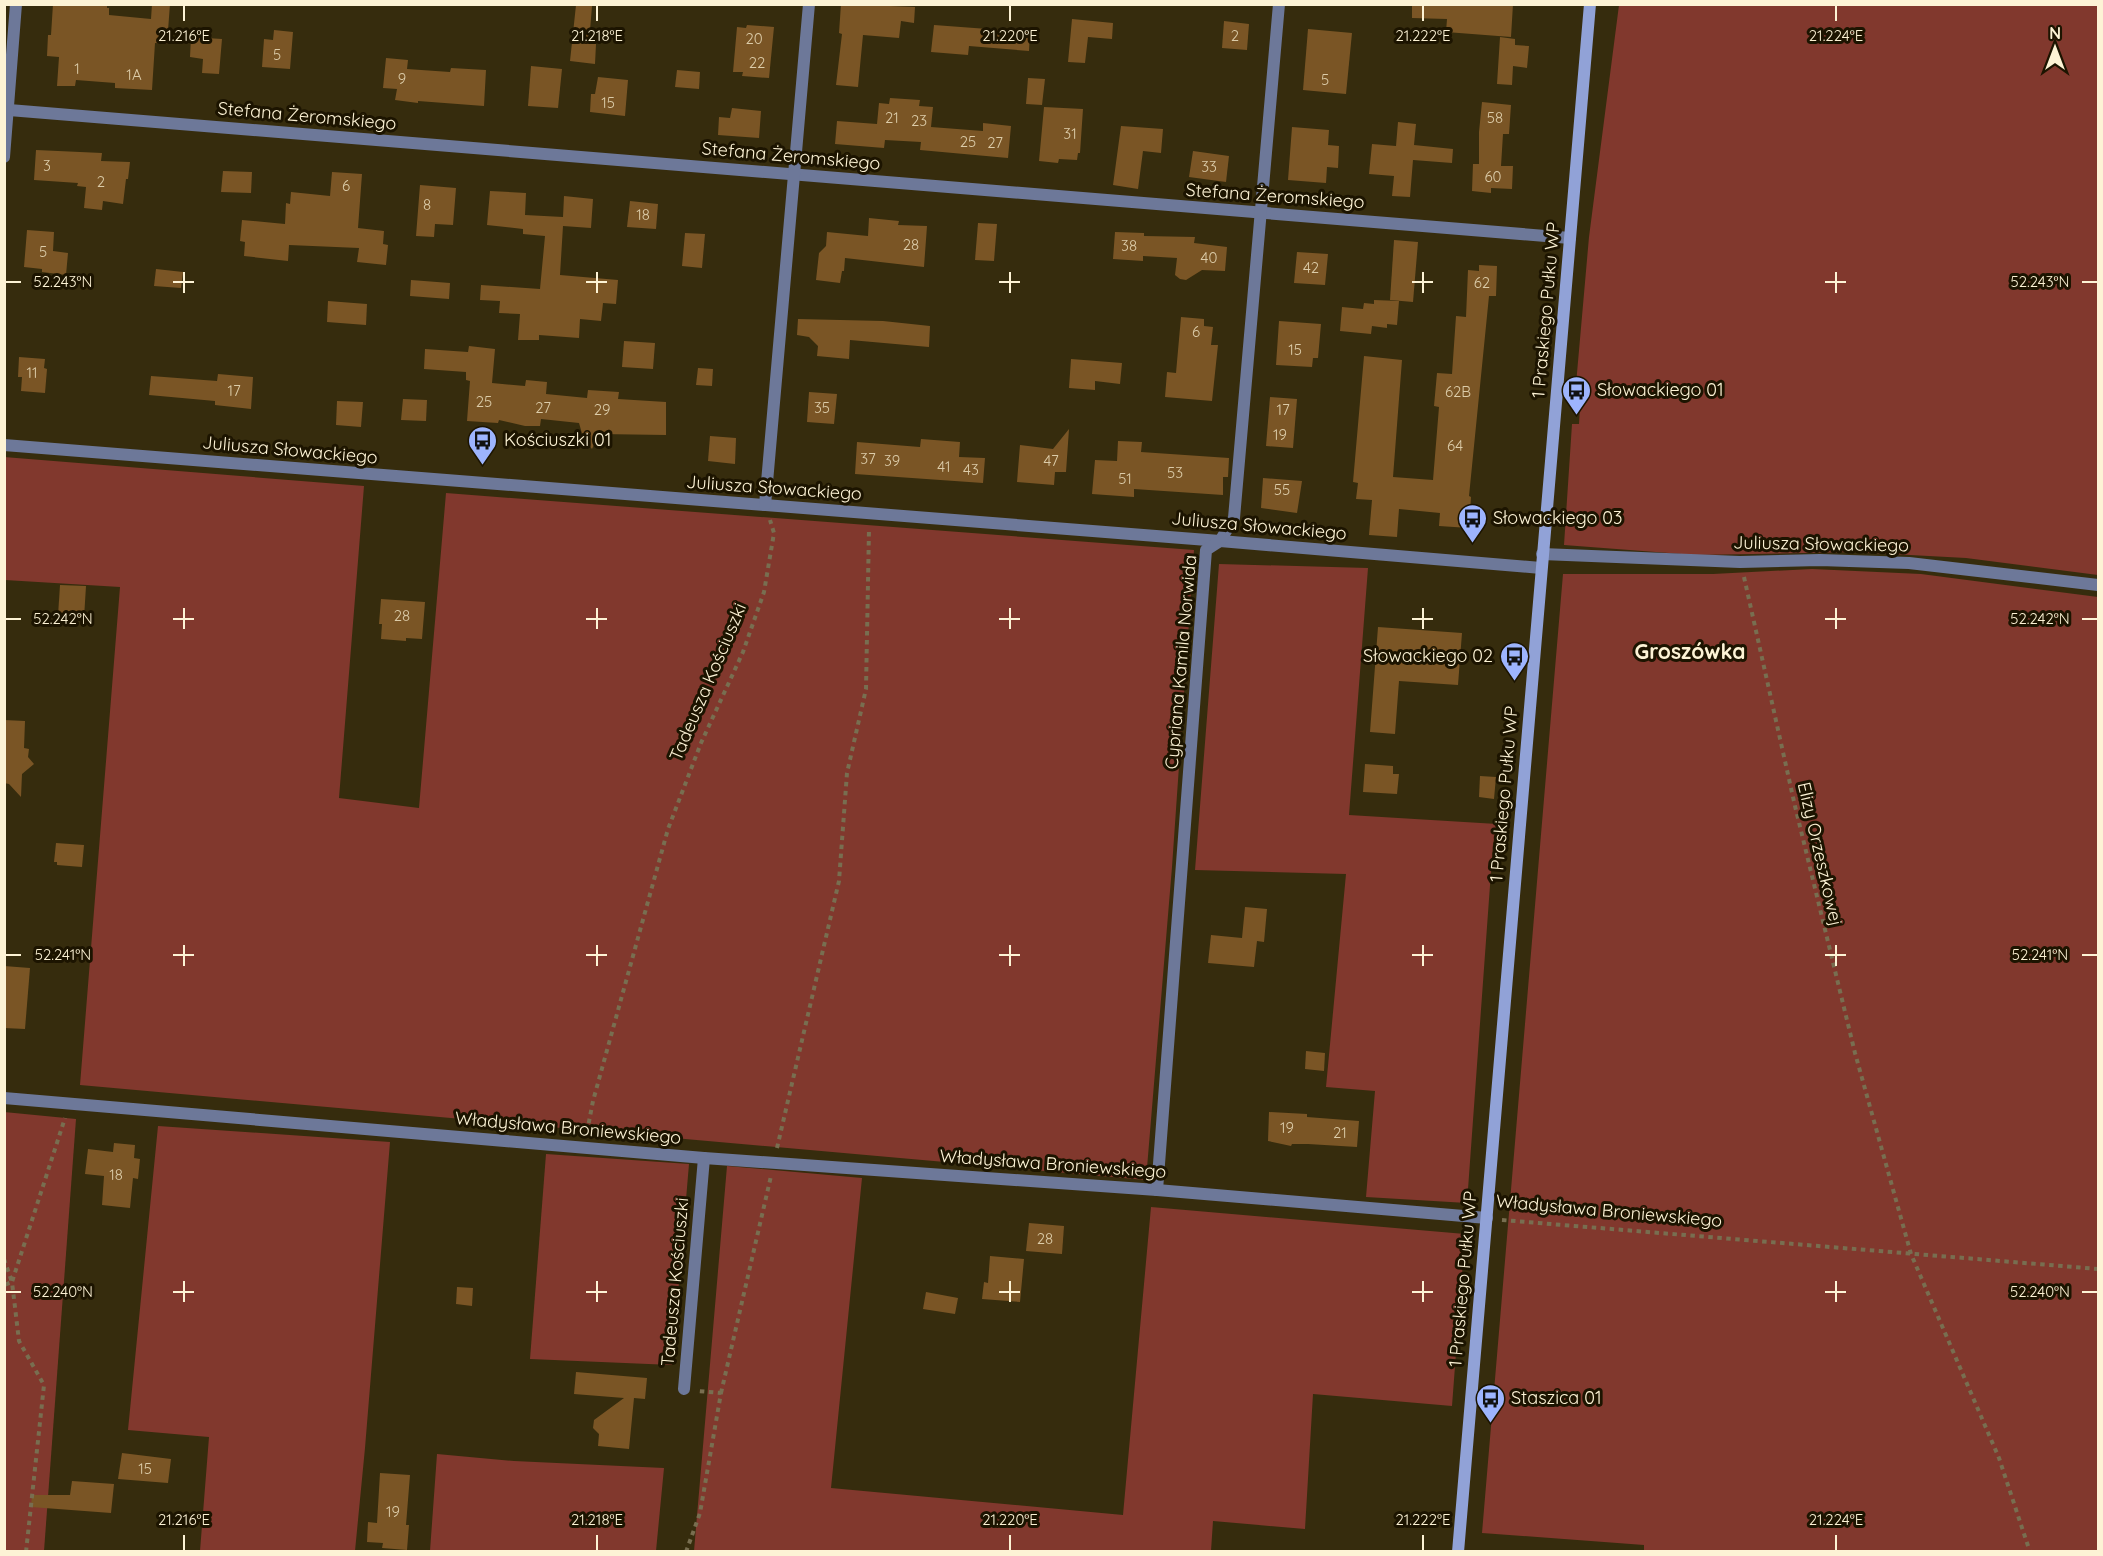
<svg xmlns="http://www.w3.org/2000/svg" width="2103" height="1556" viewBox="0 0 2103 1556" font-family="Quicksand,sans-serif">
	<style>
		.green { fill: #81382d }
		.building { fill: #7a5525 }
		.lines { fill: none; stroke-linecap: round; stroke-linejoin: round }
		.path { stroke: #786e50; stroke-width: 4; stroke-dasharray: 4.5 4.5; stroke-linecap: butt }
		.street { stroke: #6d7899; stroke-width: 12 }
		.secondary { stroke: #91a2d7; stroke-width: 12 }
		.ticks { fill: none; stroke: #fdf3d5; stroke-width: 2 }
		.labels { text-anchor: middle; stroke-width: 6; stroke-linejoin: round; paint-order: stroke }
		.number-label { font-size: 15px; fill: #dccca9 }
		.street-label { font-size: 18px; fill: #fdf3d5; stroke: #1c1400 }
		.poi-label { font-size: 18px; fill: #fdf3d5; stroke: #1c1400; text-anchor: start }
		.quarter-label { font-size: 21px; font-weight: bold; fill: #fdf3d5; stroke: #1c1400 }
		.ticks-label { font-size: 15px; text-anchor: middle; fill: #fdf3d5; stroke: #1c1400; stroke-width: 6; stroke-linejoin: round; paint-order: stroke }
	</style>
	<rect width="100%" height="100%" fill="#362c0d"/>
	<g class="green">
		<polygon points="1619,5 2098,5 2098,575 1966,558 1854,552 1695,555 1564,545 1572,424 1579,424 1580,407 1574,407 1589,237"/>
		<polygon points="4,457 364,486 339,798 419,808 446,493 1194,550 1172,867 1146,1180 80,1085 120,587 5,580"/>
		<polygon points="1219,564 1368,568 1349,815 1497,824 1493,844 1467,1203 1366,1197 1375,1091 1326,1087 1346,874 1195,870"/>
		<polygon points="1812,569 1921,574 2098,597 2098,1551 1644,1552 1644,1545 1482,1533 1563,574 1713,574"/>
		<polygon points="4,1112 76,1119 44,1551 5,1551"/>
		<polygon points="158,1126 390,1142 365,1448 355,1551 200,1551 209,1437 128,1430"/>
		<polygon points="546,1154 689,1164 672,1365 530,1359"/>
		<polygon points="727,1166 862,1178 831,1488 1123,1515 1151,1207 1465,1234 1452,1406 1313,1394 1305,1529 1213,1521 1211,1551 694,1551"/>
		<polygon points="437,1454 514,1461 664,1468 656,1551 430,1551"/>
	</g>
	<g class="building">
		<polygon points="53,4 107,4 107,8 109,8 109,15 151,19 152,4 170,4 167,44 155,43 152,90 115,88 115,83 76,80 75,86 57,86 59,57 47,56 48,35 51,35"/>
		<polygon points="841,4 915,7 914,23 901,21 899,38 863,35 858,87 836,85 842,34 839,33"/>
		<polygon points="1412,4 1513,4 1511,37 1446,32 1447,19 1412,18"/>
		<polygon points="576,5 592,6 589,43 596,44 595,64 570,61"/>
		<polygon points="1072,19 1113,23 1112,39 1088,37 1085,63 1068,62"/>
		<polygon points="1224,21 1249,24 1247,50 1222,48"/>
		<polygon points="747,25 774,27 769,78 742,76 743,72 733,72 737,27 746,28"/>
		<polygon points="934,25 1030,32 1029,51 969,46 968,55 931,52"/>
		<polygon points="1308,29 1352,33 1346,94 1303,90"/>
		<polygon points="274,30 293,32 290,69 262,67 264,39 273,40"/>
		<polygon points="191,37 222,39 219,74 202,73 203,59 190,57"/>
		<polygon points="1500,37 1515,39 1515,45 1529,46 1527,68 1513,66 1512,85 1497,84"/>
		<polygon points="386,58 408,60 407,69 450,72 451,68 486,70 484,106 418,101 418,103 395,100 397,89 383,88"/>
		<polygon points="531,66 562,69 558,108 528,106"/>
		<polygon points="677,70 700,72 699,89 675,87"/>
		<polygon points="598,77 628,80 625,116 590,112 591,94 595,94"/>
		<polygon points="1028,78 1045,79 1042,105 1026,104"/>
		<polygon points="890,98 920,100 919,106 933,107 931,127 983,131 983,123 1011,126 1008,158 920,150 921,142 885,140 884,148 835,144 837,121 877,124 879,103 889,104"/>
		<polygon points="1482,102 1511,105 1509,134 1503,134 1501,166 1513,166 1512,189 1491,188 1491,193 1472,191 1473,164 1479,164 1479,132"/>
		<polygon points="1044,107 1083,109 1080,153 1078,153 1077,160 1059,159 1058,163 1039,161"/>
		<polygon points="732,108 761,111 759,138 718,135 719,117 730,118"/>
		<polygon points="1398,122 1416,124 1414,145 1453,149 1452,163 1413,160 1410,197 1392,196 1394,176 1369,174 1372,144 1396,146"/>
		<polygon points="1121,126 1163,129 1161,153 1143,151 1138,189 1113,185"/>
		<polygon points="1292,127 1329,130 1328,145 1339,146 1338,168 1327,167 1326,183 1288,180"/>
		<polygon points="36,150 102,153 101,161 130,162 128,179 126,179 123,204 103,201 102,210 84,208 86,187 77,186 78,183 34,180"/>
		<polygon points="1193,151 1229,156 1226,182 1189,177"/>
		<polygon points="223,171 252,172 251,193 221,192"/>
		<polygon points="332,172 362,174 358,228 384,231 383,244 388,245 386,265 357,262 359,248 289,245 288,261 244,256 245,242 240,241 242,220 285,224 286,203 290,204 291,192 330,196"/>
		<polygon points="420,185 456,188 453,225 435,224 434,237 416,236"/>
		<polygon points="490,191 526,193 525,215 563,217 564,196 593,199 591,228 563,226 560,275 618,280 616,304 603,303 601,321 580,319 579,338 539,335 539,340 518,340 520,314 499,313 500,301 480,300 481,285 540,289 545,236 523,234 523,229 487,225"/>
		<polygon points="630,201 658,204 656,229 627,227"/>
		<polygon points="869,218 899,221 898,225 927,226 924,267 845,258 844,271 842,271 840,283 816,280 819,253 826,246 827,232 868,236"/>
		<polygon points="978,223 997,224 994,261 975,260"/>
		<polygon points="27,230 54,232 53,251 68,253 66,275 42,272 42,269 24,267"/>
		<polygon points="1115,232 1144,233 1144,236 1195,237 1194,243 1227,247 1225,271 1202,270 1186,280 1180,279 1175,275 1177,258 1143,256 1143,261 1113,259"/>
		<polygon points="685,233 705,234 702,268 682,266"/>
		<polygon points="1394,240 1418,242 1413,302 1390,300"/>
		<polygon points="1297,252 1328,254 1325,285 1294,283"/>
		<polygon points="1479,265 1497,266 1496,296 1489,296 1469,496 1471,497 1469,528 1439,526 1440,513 1399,509 1397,537 1369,535 1372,500 1356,499 1358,483 1353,482 1364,356 1402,360 1393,477 1433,480 1439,407 1434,406 1437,373 1452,374 1456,316 1466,317 1468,270 1479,271"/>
		<polygon points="156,269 183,272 181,288 154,286"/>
		<polygon points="411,280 450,283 449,299 410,296"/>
		<polygon points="1374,300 1399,301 1397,325 1387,324 1387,328 1372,326 1371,334 1340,331 1342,307 1363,309 1364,303 1374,304"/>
		<polygon points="328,301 367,304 366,325 327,322"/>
		<polygon points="1181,317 1204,319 1204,326 1213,327 1211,345 1218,345 1212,401 1165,397 1167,372 1176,373"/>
		<polygon points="798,319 883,321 930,326 929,347 850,340 849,359 817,356 818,346 809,337 797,335"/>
		<polygon points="1279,321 1321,324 1318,358 1313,358 1312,367 1276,365"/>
		<polygon points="624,341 655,343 653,369 622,367"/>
		<polygon points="469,346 495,349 492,383 525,386 526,380 547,382 546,394 587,398 588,390 619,392 618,399 666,402 666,435 599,434 592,449 583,437 579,423 541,419 540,426 525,426 499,420 498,423 467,421 470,381 466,380 466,372 424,369 425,349 468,352"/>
		<polygon points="19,357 45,359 44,368 47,369 45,393 21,391 22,377 18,377"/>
		<polygon points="1071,359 1122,363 1120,384 1095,381 1095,390 1069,388"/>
		<polygon points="698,368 713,369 712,386 696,385"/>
		<polygon points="218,374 253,377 251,409 215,405 215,401 149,395 151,376 217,381"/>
		<polygon points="809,392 837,394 834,424 807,422"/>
		<polygon points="1270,397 1297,399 1293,448 1266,446"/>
		<polygon points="403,399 427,400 426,421 401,420"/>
		<polygon points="337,401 363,402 361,427 336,425"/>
		<polygon points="1069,429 1066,472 1055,472 1054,485 1017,482 1020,445 1053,449"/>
		<polygon points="710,436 736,438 735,464 708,461"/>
		<polygon points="921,439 960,442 959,457 985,458 983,483 855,474 857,442 920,447"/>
		<polygon points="1118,441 1142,442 1141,452 1229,458 1228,477 1223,477 1223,495 1134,489 1134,497 1092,494 1095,460 1117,461"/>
		<polygon points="1263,478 1302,481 1297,513 1261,508"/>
		<polygon points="60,585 86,586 84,618 58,616"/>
		<polygon points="381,599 425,602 422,639 406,638 406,641 381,639 382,624 379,624"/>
		<polygon points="1378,627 1462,633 1458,685 1399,681 1395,734 1370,732"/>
		<polygon points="4,720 25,721 24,748 29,749 28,757 34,764 22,774 21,797 9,784 4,783"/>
		<polygon points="1365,764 1393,766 1393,774 1399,774 1397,794 1363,792"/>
		<polygon points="1480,776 1496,777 1494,799 1479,797"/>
		<polygon points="56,843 84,845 82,867 57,865 57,862 54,862"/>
		<polygon points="1245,907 1267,909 1264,942 1257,941 1254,967 1208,963 1211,935 1242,938"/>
		<polygon points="4,966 30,968 25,1029 4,1028"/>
		<polygon points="1306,1051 1325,1053 1324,1071 1305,1069"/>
		<polygon points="1269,1112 1307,1114 1307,1117 1359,1121 1357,1147 1308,1144 1292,1144 1291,1146 1268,1141"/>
		<polygon points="114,1143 135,1145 134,1158 140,1159 138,1179 133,1178 130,1208 102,1205 104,1176 85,1174 88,1149 113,1152"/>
		<polygon points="1029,1223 1064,1226 1062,1254 1026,1251"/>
		<polygon points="990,1256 1024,1259 1020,1302 982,1299 984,1282 988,1283"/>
		<polygon points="457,1287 473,1288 472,1306 456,1304"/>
		<polygon points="926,1292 958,1298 955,1314 923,1309"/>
		<polygon points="576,1372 647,1378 645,1399 634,1398 629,1449 598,1446 599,1434 593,1428 594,1420 624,1398 574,1394"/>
		<polygon points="122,1453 171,1459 168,1483 118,1479"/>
		<polygon points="380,1473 410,1475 406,1525 409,1525 407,1550 382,1548 383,1543 367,1542 368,1522 377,1523"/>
		<polygon points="72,1481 114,1484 111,1513 31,1507 32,1495 70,1495"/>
	</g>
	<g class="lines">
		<g class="path">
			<polyline points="1744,577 1795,806 1855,1053 1911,1254 1999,1458 2030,1552"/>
			<polyline points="587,1132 593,1101 668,829 701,743 743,652 764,592 774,533 770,520"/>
			<polyline points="777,1148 839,881 847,773 866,689 869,529"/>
			<polyline points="1502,1220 2098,1269"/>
			<polyline points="4,1259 12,1282 4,1285"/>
			<polyline points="721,1393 771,1176"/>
			<polyline points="26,1552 44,1385 19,1341 12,1282 65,1118"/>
			<polyline points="686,1552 700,1513 721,1393 698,1391"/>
		</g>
		<g class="street">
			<polyline points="9,110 1570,238"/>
			<polyline points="4,157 16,4"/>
			<polyline points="4,445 1220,541 1541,568"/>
			<polyline points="765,505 809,4"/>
			<polyline points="1542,554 1740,562 1820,560 1909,563 2098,585"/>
			<polyline points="4,1098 704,1158 1157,1190 1487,1218"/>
			<polyline points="1157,1190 1206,550 1220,541 1234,518 1279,4"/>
			<polyline points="684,1389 704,1158"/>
		</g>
		<polyline class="secondary" points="1458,1552 1590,4"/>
	</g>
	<path class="ticks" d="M184 6V21M597 6V21M1010 6V21M1423 6V21M1836 6V21M184 272V293M597 272V293M1010 272V293M1423 272V293M1836 272V293M6 282H21M173 282H194M586 282H607M999 282H1020M1412 282H1433M1825 282H1846M2082 282H2097M184 608V629M597 608V629M1010 608V629M1423 608V629M1836 608V629M6 619H21M173 619H194M586 619H607M999 619H1020M1412 619H1433M1825 619H1846M2082 619H2097M184 945V966M597 945V966M1010 945V966M1423 945V966M1836 945V966M6 955H21M173 955H194M586 955H607M999 955H1020M1412 955H1433M1825 955H1846M2082 955H2097M184 1281V1302M597 1281V1302M1010 1281V1302M1423 1281V1302M1836 1281V1302M6 1292H21M173 1292H194M586 1292H607M999 1292H1020M1412 1292H1433M1825 1292H1846M2082 1292H2097M184 1535V1550M597 1535V1550M1010 1535V1550M1423 1535V1550M1836 1535V1550"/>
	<defs>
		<symbol id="bus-pin" viewBox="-11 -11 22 30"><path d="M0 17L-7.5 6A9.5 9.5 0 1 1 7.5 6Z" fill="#9db4fd" stroke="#1c1400"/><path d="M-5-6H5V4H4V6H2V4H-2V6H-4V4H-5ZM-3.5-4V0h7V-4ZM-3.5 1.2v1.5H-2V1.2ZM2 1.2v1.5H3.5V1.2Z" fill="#111"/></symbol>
	</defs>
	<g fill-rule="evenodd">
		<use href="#bus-pin" x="1560" y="374" width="33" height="45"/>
		<use href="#bus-pin" x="466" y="424" width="33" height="45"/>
		<use href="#bus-pin" x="1456" y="502" width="33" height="45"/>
		<use href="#bus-pin" x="1498" y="640" width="33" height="45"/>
		<use href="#bus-pin" x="1474" y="1382" width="33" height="45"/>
	</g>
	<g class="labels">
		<g class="number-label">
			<text x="1235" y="41">2</text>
			<text x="754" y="44">20</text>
			<text x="277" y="60">5</text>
			<text x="757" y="68">22</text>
			<text x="77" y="74">1</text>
			<text x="134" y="80">1A</text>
			<text x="402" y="84">9</text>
			<text x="1325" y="85">5</text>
			<text x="608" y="108">15</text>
			<text x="892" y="123">21</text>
			<text x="1495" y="123">58</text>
			<text x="919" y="126">23</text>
			<text x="1070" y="139">31</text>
			<text x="968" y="147">25</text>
			<text x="995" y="148">27</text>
			<text x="47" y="171">3</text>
			<text x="1209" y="172">33</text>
			<text x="1493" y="182">60</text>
			<text x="101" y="187">2</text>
			<text x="346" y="191">6</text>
			<text x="427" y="210">8</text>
			<text x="643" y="220">18</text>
			<text x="911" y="250">28</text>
			<text x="1129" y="251">38</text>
			<text x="43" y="257">5</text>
			<text x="1209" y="263">40</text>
			<text x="1311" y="273">42</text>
			<text x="1482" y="288">62</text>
			<text x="1196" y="337">6</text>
			<text x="1295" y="355">15</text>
			<text x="32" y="378">11</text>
			<text x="234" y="396">17</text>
			<text x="1458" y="397">62B</text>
			<text x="484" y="407">25</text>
			<text x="543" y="413">27</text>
			<text x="822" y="413">35</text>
			<text x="602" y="415">29</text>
			<text x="1283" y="415">17</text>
			<text x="1280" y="440">19</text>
			<text x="1455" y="451">64</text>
			<text x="868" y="464">37</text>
			<text x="892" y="466">39</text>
			<text x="1051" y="466">47</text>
			<text x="944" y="472">41</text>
			<text x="971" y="475">43</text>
			<text x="1175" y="478">53</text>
			<text x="1125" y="484">51</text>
			<text x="1282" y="495">55</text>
			<text x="402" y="621">28</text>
			<text x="1287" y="1133">19</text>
			<text x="1340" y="1138">21</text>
			<text x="116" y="1180">18</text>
			<text x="1045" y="1244">28</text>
			<text x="145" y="1474">15</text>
			<text x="393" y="1517">19</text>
		</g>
		<g class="street-label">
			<text transform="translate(307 116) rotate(5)" y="6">Stefana Żeromskiego</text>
			<text transform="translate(791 156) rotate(5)" y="6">Stefana Żeromskiego</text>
			<text transform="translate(1275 196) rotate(4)" y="6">Stefana Żeromskiego</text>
			<text transform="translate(1546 310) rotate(-85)" y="6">1 Praskiego Pułku WP</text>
			<text transform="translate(290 450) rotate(5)" y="6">Juliusza Słowackiego</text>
			<text transform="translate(774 488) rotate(4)" y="6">Juliusza Słowackiego</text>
			<text transform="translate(1259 526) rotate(5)" y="6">Juliusza Słowackiego</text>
			<text transform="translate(1821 544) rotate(1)" y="6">Juliusza Słowackiego</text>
			<text transform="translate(1181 662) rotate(-85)" y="6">Cypriana Kamila Norwida</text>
			<text transform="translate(708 682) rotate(-67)" y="6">Tadeusza Kościuszki</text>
			<text transform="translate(1504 794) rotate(-85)" y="6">1 Praskiego Pułku WP</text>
			<text transform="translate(1820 854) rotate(77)" y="6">Elizy Orzeszkowej</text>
			<text transform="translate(568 1128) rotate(5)" y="6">Władysława Broniewskiego</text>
			<text transform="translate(1053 1164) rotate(4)" y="6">Władysława Broniewskiego</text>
			<text transform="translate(1609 1211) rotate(5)" y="6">Władysława Broniewskiego</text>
			<text transform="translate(1463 1279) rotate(-85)" y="6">1 Praskiego Pułku WP</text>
			<text transform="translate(675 1282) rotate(-85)" y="6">Tadeusza Kościuszki</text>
		</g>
		<g class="poi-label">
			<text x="1597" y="396">Słowackiego 01</text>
			<text x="504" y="446">Kościuszki 01</text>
			<text x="1493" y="524">Słowackiego 03</text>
			<text x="1493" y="662" text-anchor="end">Słowackiego 02</text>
			<text x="1511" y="1404">Staszica 01</text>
		</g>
		<g class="quarter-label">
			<text x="1690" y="659">Groszówka</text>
		</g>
	</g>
	<g class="ticks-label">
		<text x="184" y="41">21.216°E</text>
		<text x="597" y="41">21.218°E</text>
		<text x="1010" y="41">21.220°E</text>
		<text x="1423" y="41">21.222°E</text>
		<text x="1836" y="41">21.224°E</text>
		<text x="63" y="287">52.243°N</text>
		<text x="2040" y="287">52.243°N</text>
		<text x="63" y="624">52.242°N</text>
		<text x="2040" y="624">52.242°N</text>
		<text x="63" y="960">52.241°N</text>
		<text x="2040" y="960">52.241°N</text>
		<text x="63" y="1297">52.240°N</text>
		<text x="2040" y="1297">52.240°N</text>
		<text x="184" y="1525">21.216°E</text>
		<text x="597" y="1525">21.218°E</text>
		<text x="1010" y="1525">21.220°E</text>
		<text x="1423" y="1525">21.222°E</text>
		<text x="1836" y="1525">21.224°E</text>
	</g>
	<rect width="2103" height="1556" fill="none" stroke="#fdf3d5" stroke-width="12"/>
	<g transform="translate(2055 48)" stroke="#1c1400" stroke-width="4.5" paint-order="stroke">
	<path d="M0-4.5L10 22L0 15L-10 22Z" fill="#fdf3d5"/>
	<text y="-9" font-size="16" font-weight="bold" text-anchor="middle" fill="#fdf3d5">N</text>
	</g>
</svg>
